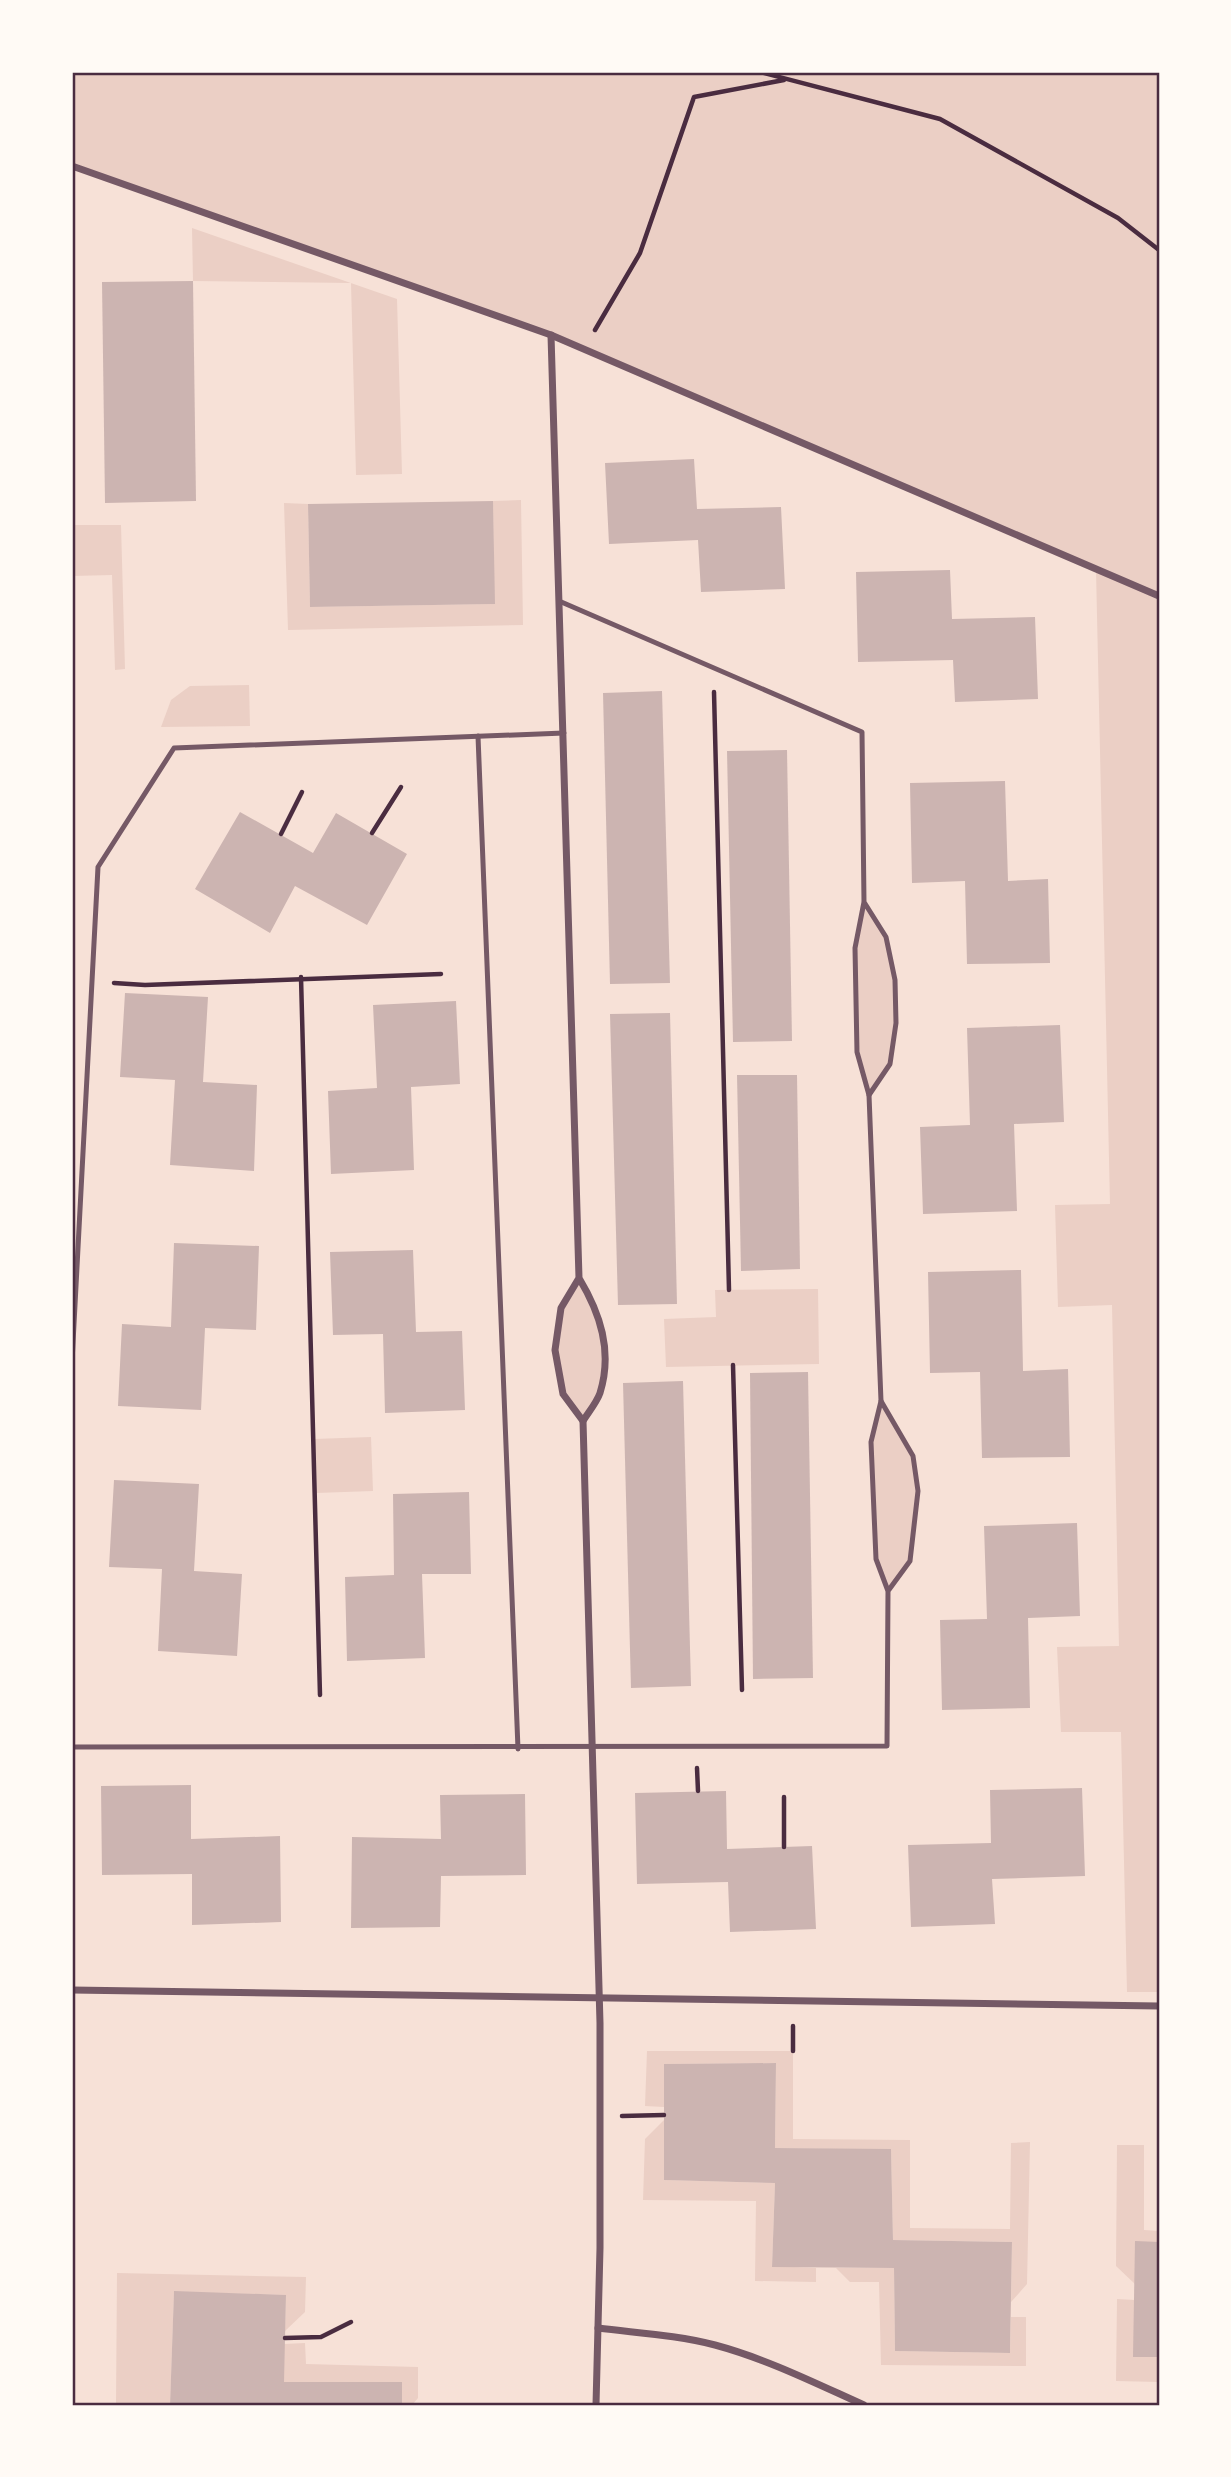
<svg xmlns="http://www.w3.org/2000/svg" width="1231" height="2477" viewBox="0 0 1231 2477" font-family="'Golos Text',sans-serif">
	<style>
		.green { fill: #ebcfc5 }
		.building { fill: #ccb4b1 }
		.lines { fill: none; stroke-linecap: round; stroke-linejoin: round }
		.path { stroke: #4a2c40; stroke-width: 4.5 }
		.service { stroke: #755966; stroke-width: 5 }
		.minor { stroke: #755966; stroke-width: 7 }
		.neatline { fill: none; stroke: #4a2c40; stroke-width: 2.5 }
	</style>
	<rect width="100%" height="100%" fill="#f7e1d7"/>
	<g class="green">
		<polygon points="72,72 1159,72 1159,1992 1127,1992 1121,1732 1061,1732 1057,1647 1119,1646 1112,1305 1058,1307 1055,1205 1110,1204 1096,570 551,335 72,166"/>
		<polygon points="192,228 397,299 402,474 356,475 351,283 193,281"/>
		<polygon points="521,500 523,625 288,630 284,503 308,504 310,607 494,604 493,501"/>
		<polygon points="72,525 121,525 125,669 115,670 112,575 72,576"/>
		<polygon points="249,685 250,726 161,727 171,700 190,686"/>
		<path d="M864 902 886 937 895 980 896 1023 890 1064 869 1095C851 1030 851 967 864 902Z"/>
		<path d="M579 1278C600 1313 613 1351 600 1393 597 1402 588 1413 583 1421L563 1394 555 1350 561 1308Z"/>
		<polygon points="818,1289 819,1364 666,1367 664,1319 716,1317 715,1290"/>
		<polygon points="881,1401 913,1456 918,1491 910,1561 888,1591 876,1559 871,1442"/>
		<polygon points="371,1437 373,1491 316,1493 314,1439"/>
		<polygon points="647,2051 793,2051 793,2139 910,2140 910,2228 1010,2229 1011,2143 1030,2142 1027,2284 1011,2302 1012,2242 893,2240 891,2150 775,2148 776,2063 664,2064 664,2107 645,2106"/>
		<polygon points="664,2120 664,2180 775,2183 772,2266 816,2268 816,2282 755,2281 756,2201 643,2200 645,2139"/>
		<polygon points="1117,2145 1144,2145 1144,2230 1159,2231 1159,2242 1135,2242 1135,2284 1116,2266"/>
		<polygon points="836,2268 894,2268 895,2351 1010,2353 1011,2317 1026,2317 1026,2366 881,2365 879,2282 850,2282"/>
		<polygon points="117,2273 306,2277 305,2312 285,2331 286,2295 174,2292 170,2405 116,2405"/>
		<polygon points="1117,2299 1135,2300 1134,2357 1159,2357 1159,2382 1116,2381"/>
		<polygon points="305,2343 306,2364 418,2367 418,2398 412,2405 402,2405 402,2382 284,2382 284,2344"/>
	</g>
	<g class="building">
		<polygon points="193,281 196,501 105,503 102,282"/>
		<polygon points="694,459 697,509 781,507 785,589 701,592 698,540 609,544 605,463"/>
		<polygon points="493,501 495,604 310,607 308,504"/>
		<polygon points="950,570 952,619 1035,617 1038,699 955,702 953,660 858,662 856,572"/>
		<polygon points="662,691 670,983 610,984 603,693"/>
		<polygon points="787,750 792,1041 733,1042 727,751"/>
		<polygon points="1005,781 1008,881 1048,879 1050,963 967,964 965,881 912,883 910,783"/>
		<polygon points="240,812 313,853 336,813 407,854 367,925 295,886 270,933 195,889"/>
		<polygon points="125,993 208,997 203,1082 257,1085 254,1171 170,1165 175,1080 120,1077"/>
		<polygon points="456,1001 460,1084 411,1087 414,1170 331,1174 328,1091 377,1088 373,1005"/>
		<polygon points="670,1013 677,1304 618,1305 610,1014"/>
		<polygon points="1060,1025 1064,1122 1014,1124 1017,1211 923,1214 920,1127 970,1125 967,1028"/>
		<polygon points="737,1075 797,1075 800,1269 741,1271"/>
		<polygon points="174,1243 259,1246 256,1330 205,1328 201,1410 118,1406 122,1324 171,1327"/>
		<polygon points="413,1250 416,1332 462,1331 465,1410 385,1413 383,1334 333,1335 330,1252"/>
		<polygon points="1021,1270 1023,1371 1068,1369 1070,1457 982,1458 980,1372 930,1373 928,1272"/>
		<polygon points="808,1372 813,1678 753,1679 750,1373"/>
		<polygon points="683,1381 691,1686 631,1688 623,1383"/>
		<polygon points="114,1480 199,1484 194,1571 242,1574 237,1656 158,1651 162,1569 109,1567"/>
		<polygon points="469,1492 471,1574 422,1574 425,1658 347,1661 345,1577 394,1575 393,1494"/>
		<polygon points="1077,1523 1080,1616 1028,1618 1030,1708 942,1710 940,1620 987,1619 984,1526"/>
		<polygon points="191,1785 191,1839 280,1836 281,1922 192,1925 192,1874 102,1875 101,1786"/>
		<polygon points="1082,1788 1085,1876 992,1879 995,1924 911,1927 908,1845 991,1843 990,1790"/>
		<polygon points="726,1791 727,1849 812,1846 816,1929 730,1932 728,1882 637,1884 635,1793"/>
		<polygon points="525,1794 526,1875 441,1876 440,1927 351,1928 352,1837 441,1839 440,1795"/>
		<polygon points="776,2063 775,2148 891,2149 893,2240 1012,2242 1010,2353 895,2351 894,2268 772,2267 775,2183 664,2180 664,2064"/>
		<polygon points="1135,2241 1159,2242 1159,2357 1133,2357"/>
		<polygon points="174,2291 286,2295 284,2382 402,2382 402,2405 170,2405"/>
	</g>
	<g class="lines">
		<g class="path">
			<polyline points="760,72 940,119 1118,218 1159,250"/>
			<polyline points="595,330 640,253 694,97 784,80"/>
			<polyline points="714,692 729,1290"/>
			<polyline points="372,833 401,787"/>
			<polyline points="281,834 302,792"/>
			<polyline points="301,977 320,1695"/>
			<polyline points="114,983 145,985 441,974"/>
			<polyline points="733,1365 742,1690"/>
			<polyline points="697,1768 698,1791"/>
			<polyline points="784,1797 784,1847"/>
			<polyline points="793,2026 793,2051"/>
			<polyline points="622,2116 664,2115"/>
			<polyline points="285,2338 321,2337 351,2322"/>
		</g>
		<g class="service">
			<polyline points="559,601 862,732 864,902 855,948 857,1052 869,1095 890,1064 896,1023 895,980 886,937 864,902"/>
			<polyline points="478,736 518,1749"/>
			<polyline points="869,1095 881,1401"/>
			<polyline points="72,1362 98,867 174,748 564,733"/>
			<polyline points="72,1747 887,1746 888,1591 876,1559 871,1442 881,1401 913,1456 918,1491 910,1561 888,1591"/>
		</g>
		<g class="minor">
			<polyline points="72,166 551,335 1159,596"/>
			<path d="M551 335 579 1278 561 1308 555 1350 563 1394 583 1421C588 1413 597 1402 600 1393 613 1351 600 1313 579 1278"/>
			<polyline points="583,1421 600,2023 600,2248 596,2405"/>
			<polyline points="72,1990 1159,2006"/>
			<path d="M598 2328C637 2333 677 2335 715 2345 767 2359 815 2383 864 2405"/>
		</g>
	</g>
	<rect width="1231" height="2477" fill="none" stroke="#fffaf5" stroke-width="147"/>
	<rect x="74" y="74" width="1084" height="2330" class="neatline"/>
</svg>
